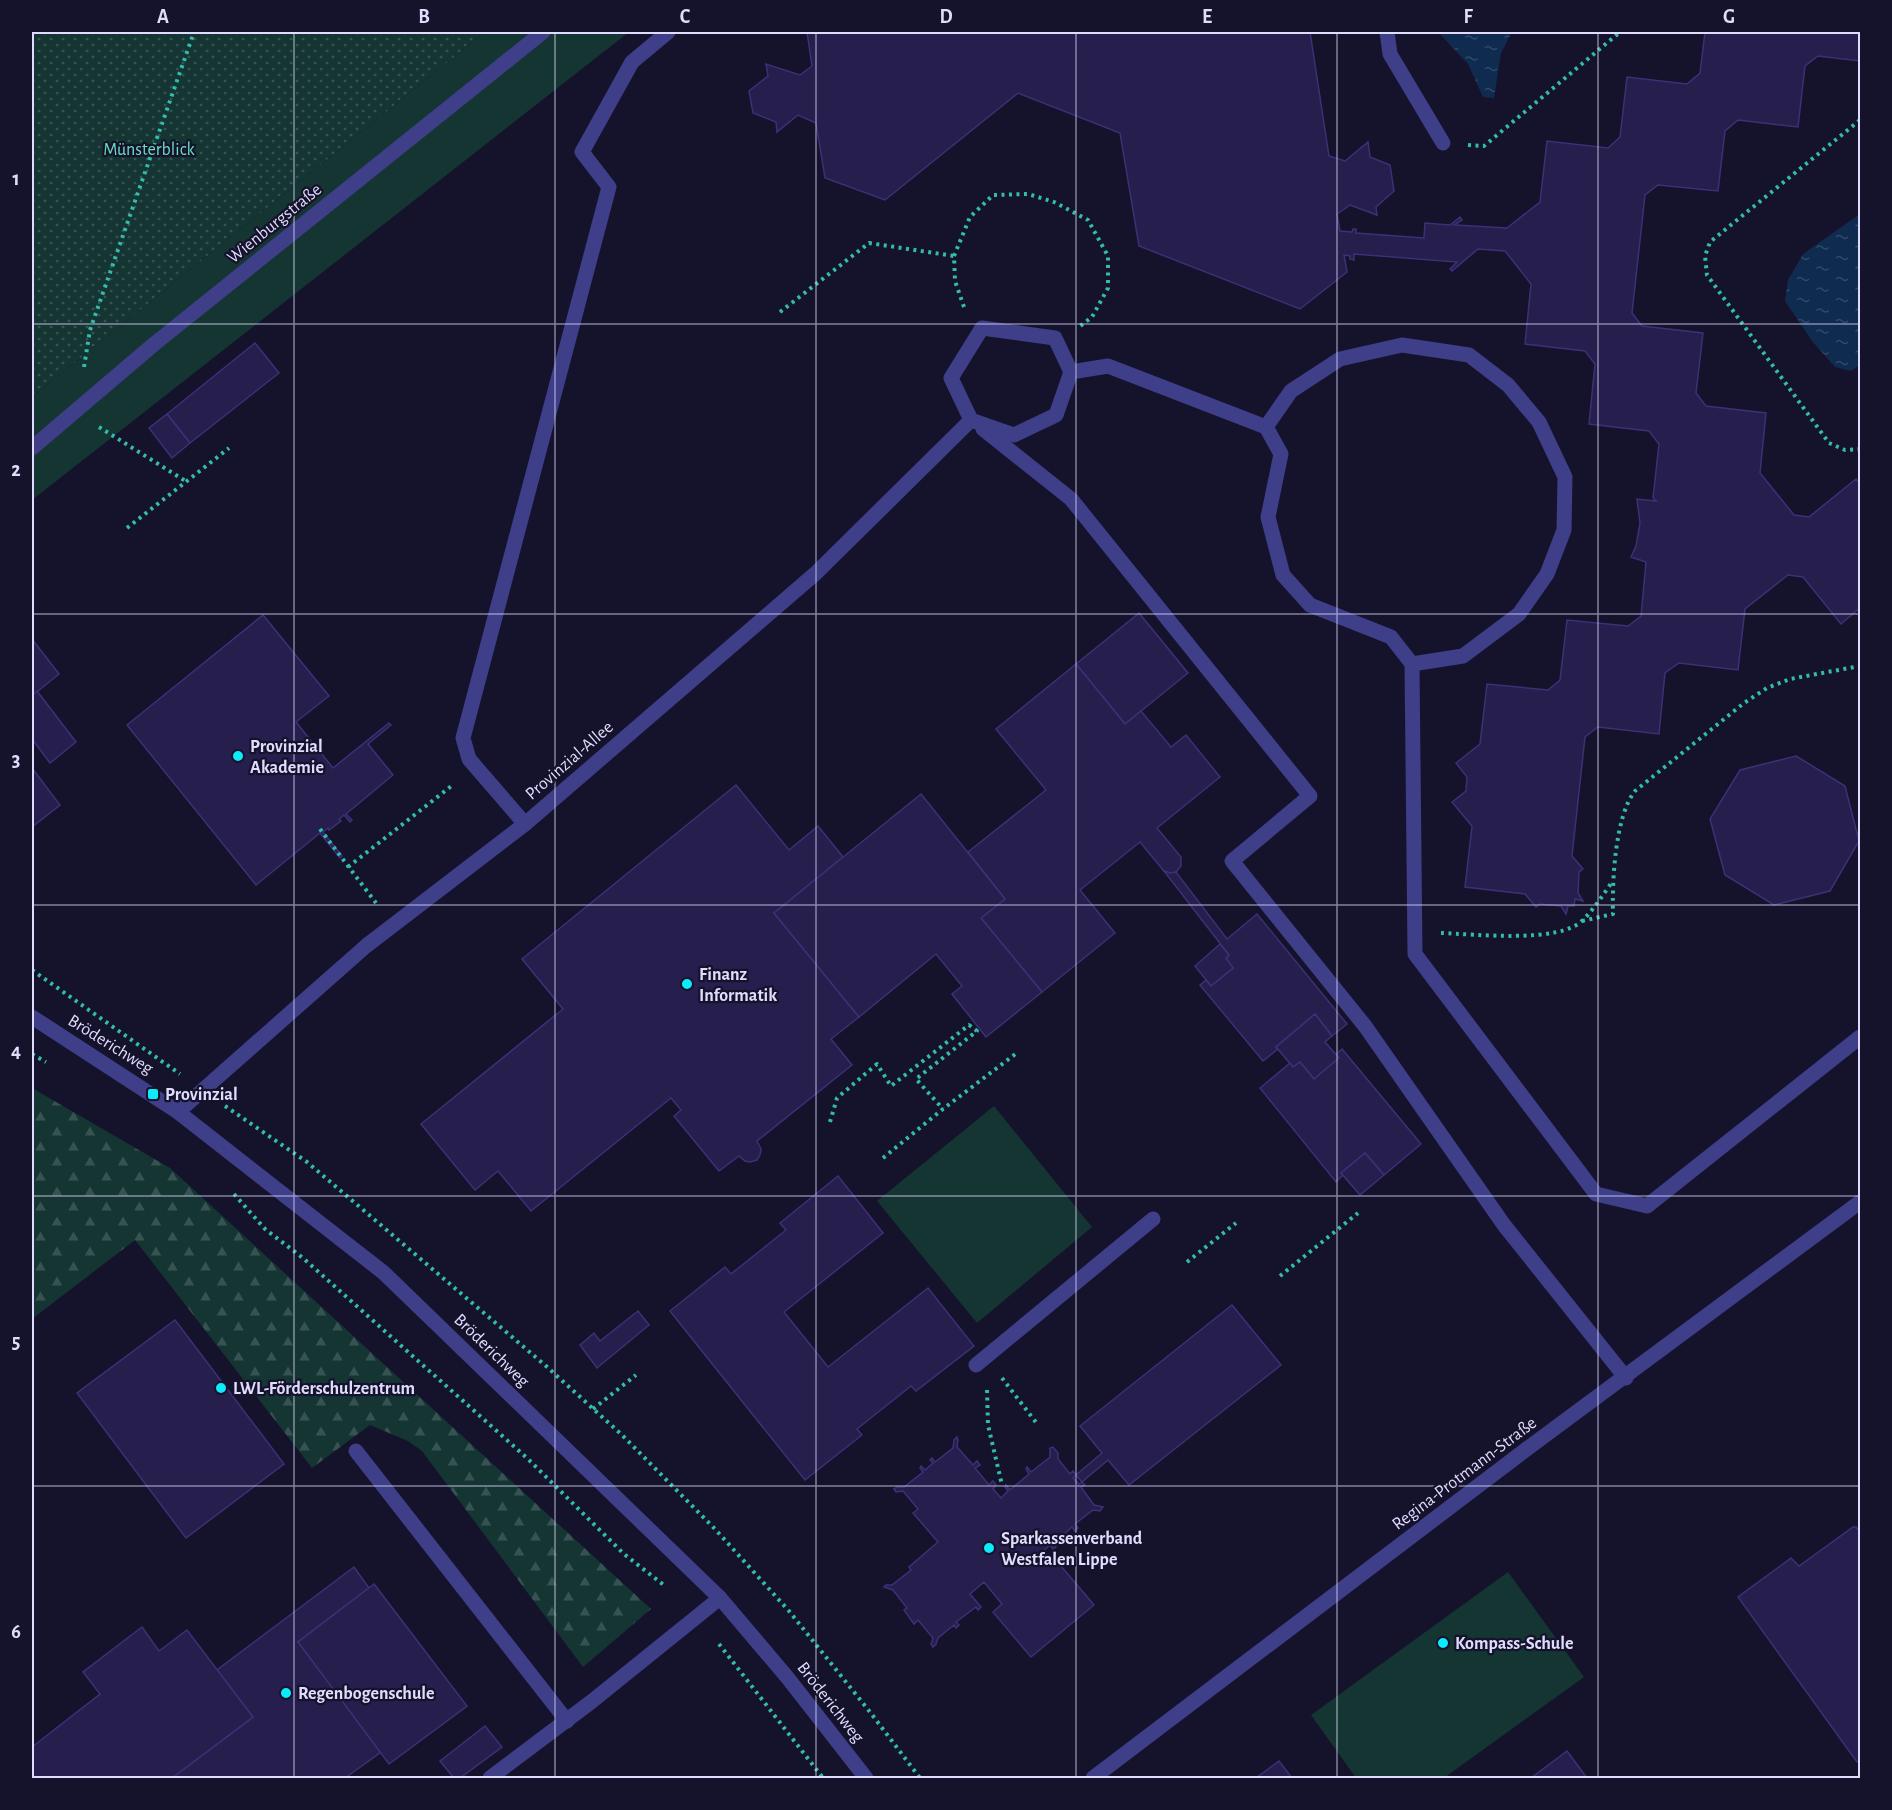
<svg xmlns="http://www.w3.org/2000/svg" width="1892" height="1810" viewBox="0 0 1892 1810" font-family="'Alegreya Sans',sans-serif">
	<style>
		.grass { fill: #153533 }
		.forest { fill: url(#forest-firs) }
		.garden { fill: url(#garden-dots) }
		.water { fill: url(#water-ripples) }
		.building { fill: #261e4c; stroke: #3c3177; stroke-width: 1.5 }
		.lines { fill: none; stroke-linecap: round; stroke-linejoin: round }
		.path { stroke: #33bbae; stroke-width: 4; stroke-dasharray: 3 4.5; stroke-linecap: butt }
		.service { stroke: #3e3e89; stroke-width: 15 }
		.minor { stroke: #3e3e89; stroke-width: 15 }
		.tertiary { stroke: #3e3e89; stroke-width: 15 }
		.grid { fill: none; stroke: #dfdcfe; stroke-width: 1.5; stroke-opacity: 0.55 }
		.poi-dot { fill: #0debfa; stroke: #15122b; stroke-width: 2 }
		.labels { text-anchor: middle; stroke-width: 4.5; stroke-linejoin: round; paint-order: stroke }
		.park-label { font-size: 18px; fill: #68dfbd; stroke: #15122b }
		.street-label { font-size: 18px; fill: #dfdcfe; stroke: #15122b }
		.poi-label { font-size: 18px; font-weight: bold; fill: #dfdcfe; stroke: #15122b; text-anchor: start }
		.neatline { fill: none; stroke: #dfdcfe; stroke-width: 2 }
		.grid-label { font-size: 20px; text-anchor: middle; font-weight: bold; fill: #dfdcfe }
	</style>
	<defs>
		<pattern id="forest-firs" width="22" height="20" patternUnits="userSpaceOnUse" patternTransform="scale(1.5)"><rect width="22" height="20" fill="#153533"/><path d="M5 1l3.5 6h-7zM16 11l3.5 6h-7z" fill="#375252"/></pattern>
		<pattern id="garden-dots" width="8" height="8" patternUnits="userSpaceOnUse" patternTransform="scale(1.5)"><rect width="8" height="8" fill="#153533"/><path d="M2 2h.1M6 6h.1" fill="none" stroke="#375252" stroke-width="1.8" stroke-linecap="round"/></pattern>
		<pattern id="water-ripples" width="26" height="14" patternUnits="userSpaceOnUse" patternTransform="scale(1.5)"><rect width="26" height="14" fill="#102b50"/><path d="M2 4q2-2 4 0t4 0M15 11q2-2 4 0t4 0" fill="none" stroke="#32496a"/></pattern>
	</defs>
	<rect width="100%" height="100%" fill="#15122b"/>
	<g class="grass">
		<polygon points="485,32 629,32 32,500 32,397"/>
		<polygon points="994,1106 1092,1227 977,1323 877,1201"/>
		<polygon points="1508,1572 1584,1677 1444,1778 1356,1778 1311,1715"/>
	</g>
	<polygon class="forest" points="32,1088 170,1168 651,1609 583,1667 422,1451 408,1441 370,1425 312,1468 135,1240 32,1319"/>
	<polygon class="garden" points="32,32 485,32 32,397"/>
	<g class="water">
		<polygon points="1438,32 1512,32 1501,53 1494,98 1483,97 1468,64"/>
		<polygon points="1860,214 1860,365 1851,371 1835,367 1812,341 1785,301 1788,280 1803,254"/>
	</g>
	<g class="building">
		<polygon points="807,32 1310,32 1329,156 1345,161 1368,142 1370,157 1390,165 1394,191 1376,207 1377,215 1350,205 1337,214 1340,231 1352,232 1353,229 1356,229 1356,233 1424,238 1425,223 1450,225 1460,217 1462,220 1454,225 1507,228 1540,202 1547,141 1608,148 1620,137 1627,77 1687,84 1700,73 1705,32 1860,32 1860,61 1818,56 1805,66 1798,127 1738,120 1725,131 1718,191 1658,185 1645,195 1632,313 1642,326 1703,333 1696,393 1706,406 1766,413 1760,473 1794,515 1809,517 1856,479 1860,484 1860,608 1841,624 1803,577 1788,575 1745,609 1738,670 1679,663 1665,673 1659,734 1598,727 1585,737 1572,856 1583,869 1579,872 1578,893 1583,901 1575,899 1574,906 1568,906 1566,914 1561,906 1540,904 1536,907 1525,894 1465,887 1472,826 1452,802 1466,791 1467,777 1456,763 1480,744 1487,684 1548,690 1560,680 1567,620 1628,626 1641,616 1646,562 1631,557 1636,546 1640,523 1637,499 1656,501 1653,498 1659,444 1649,431 1589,424 1595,364 1585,351 1525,344 1531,284 1505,251 1478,249 1452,271 1450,269 1457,262 1354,254 1354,260 1350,259 1350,256 1344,255 1347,272 1300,309 1139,246 1120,133 1018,93 885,200 825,178 816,123 798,115 777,132 776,122 753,113 749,91 768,76 766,64 800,75 812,66"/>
		<polygon points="255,343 279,373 190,443 167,414"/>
		<polygon points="167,414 190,443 172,458 149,428"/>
		<polygon points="1139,613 1188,673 1125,724 1076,664"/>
		<polygon points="263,615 329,696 296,722 333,768 389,723 391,725 368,744 393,775 346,814 352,820 350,822 344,815 339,819 341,821 329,830 328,828 323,832 342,856 340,858 320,833 256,885 127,725"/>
		<polygon points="32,639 59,674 32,696"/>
		<polygon points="1076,664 1125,724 1141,711 1171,747 1186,735 1220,777 1157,828 1181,857 1181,866 1176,872 1170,873 1164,871 1140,842 1080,890 1115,933 1042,992 981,918 1005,899 968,852 1046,790 996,729"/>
		<polygon points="37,691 76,742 50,763 32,739 32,696"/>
		<polygon points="1796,756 1845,786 1859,841 1830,891 1774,905 1725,875 1710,819 1740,770"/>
		<polygon points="32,768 60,805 32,827"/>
		<polygon points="736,785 789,850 818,826 843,857 774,913 859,1017 831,1039 852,1065 757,1141 761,1149 760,1155 757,1160 750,1162 745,1161 739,1156 719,1171 674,1116 681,1110 671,1098 531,1211 498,1171 475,1190 421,1124 563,1009 522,959"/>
		<polygon points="921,794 1005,899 981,918 1042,992 986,1037 952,994 962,986 936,954 859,1017 774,913"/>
		<polygon points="1164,871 1170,873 1176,872 1227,939 1257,914 1347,1024 1332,1036 1315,1014 1276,1047 1278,1049 1263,1061 1200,985 1206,980 1211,986 1233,968 1226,958 1229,955"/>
		<polygon points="1220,944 1229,955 1226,958 1233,968 1211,986 1195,966"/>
		<polygon points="1315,1014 1332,1036 1325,1042 1339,1058 1314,1079 1300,1062 1293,1067 1276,1047"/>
		<polygon points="1342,1049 1421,1144 1384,1175 1365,1153 1341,1173 1343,1175 1336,1182 1260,1088 1290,1063 1293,1067 1300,1062 1314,1079 1339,1058 1336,1054"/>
		<polygon points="1365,1153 1384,1175 1360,1195 1341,1173"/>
		<polygon points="838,1176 883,1233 784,1312 828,1367 928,1288 974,1346 916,1391 911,1386 857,1429 862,1435 805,1480 670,1311 725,1267 731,1274 786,1230 780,1223"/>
		<polygon points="1232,1305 1281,1365 1129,1485 1108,1460 1082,1482 1076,1475 1102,1453 1080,1426"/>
		<polygon points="638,1311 649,1325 597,1368 580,1345 594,1333 600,1341"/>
		<polygon points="175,1320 284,1464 186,1538 77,1393"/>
		<polygon points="957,1437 958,1440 957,1447 973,1465 977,1461 980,1465 975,1468 989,1485 993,1481 996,1485 993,1489 1001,1498 1008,1491 1005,1487 1006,1485 1010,1490 1029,1474 1026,1469 1027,1467 1031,1472 1050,1457 1050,1448 1053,1447 1058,1453 1058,1459 1070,1474 1073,1471 1076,1475 1073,1478 1079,1484 1082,1482 1085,1485 1081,1487 1094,1505 1103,1507 1100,1511 1093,1510 1075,1524 1078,1528 1075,1531 1072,1527 1053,1544 1056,1547 1053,1549 1050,1545 1038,1556 1047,1566 1055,1559 1094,1605 1031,1657 993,1612 1002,1604 984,1582 970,1594 981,1607 978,1610 976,1607 956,1622 959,1625 956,1628 954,1625 938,1638 936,1644 933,1647 931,1644 933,1638 918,1620 914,1624 904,1610 907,1608 893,1590 884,1587 886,1585 892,1585 911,1570 909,1567 938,1542 913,1513 918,1509 903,1491 896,1492 894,1489 897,1487 904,1487 923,1472 920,1468 921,1466 925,1470 933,1463 930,1460 932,1458 935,1462 953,1448 954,1440"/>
		<polygon points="1853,1527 1856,1527 1860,1532 1860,1760 1857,1762 1738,1597 1791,1558 1799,1566"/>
		<polygon points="354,1567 369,1588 298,1642 381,1752 345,1778 172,1778 253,1717 217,1670"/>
		<polygon points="374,1584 467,1706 389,1764 298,1642"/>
		<polygon points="142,1627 159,1651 187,1630 253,1717 172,1778 32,1778 32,1747 100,1694 83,1672"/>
		<polygon points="485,1726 502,1747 460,1778 454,1778 440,1761"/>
		<polygon points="1567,1751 1587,1778 1531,1778"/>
		<polygon points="1279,1761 1292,1778 1256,1778"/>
	</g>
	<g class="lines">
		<g class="path">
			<polyline points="355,33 356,32"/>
			<polyline points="1860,120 1710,242 1705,256 1707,275 1829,443 1845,450 1860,449"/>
			<polyline points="1468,145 1484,146 1620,32"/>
			<polyline points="964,307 955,281 954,256 970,217 993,195 1028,194 1054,202 1088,220 1108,256 1108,288 1092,317 1079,327"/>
			<polyline points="780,312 869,243 954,256"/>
			<polyline points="84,367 90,330 194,32"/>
			<polyline points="99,427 187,482"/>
			<polyline points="127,528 229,448"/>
			<polyline points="320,829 376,903"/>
			<polyline points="348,867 454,784"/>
			<path d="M1582 921 1613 914C1612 882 1615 816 1635 791L1744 703 1767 688 1790 679 1860 666"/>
			<path d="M1441 933C1475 934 1559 944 1583 920 1594 909 1603 895 1612 882"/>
			<polyline points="32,970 180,1074"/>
			<polyline points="32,1054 46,1062"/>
			<polyline points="225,1106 307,1162 546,1366 622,1435 715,1529 789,1611 870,1712 920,1778"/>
			<polyline points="830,1122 837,1098 877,1064 891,1086 969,1025 977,1031 916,1079 943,1109"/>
			<polyline points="883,1158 943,1109 1018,1052"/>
			<polyline points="234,1194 265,1229 303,1258 528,1459 624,1554 665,1586"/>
			<polyline points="1187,1262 1236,1223"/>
			<polyline points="1280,1276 1358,1213"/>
			<polyline points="1002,1378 1038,1425"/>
			<polyline points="987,1390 988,1425 1002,1485"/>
			<polyline points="593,1409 636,1375"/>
			<polyline points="719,1644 823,1778"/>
		</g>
		<g class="service">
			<polyline points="1387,32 1390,54 1443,143"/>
			<polyline points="1071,372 1108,366 1266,427"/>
			<polyline points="983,429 1071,499 1310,796 1232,861 1365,1026 1504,1225 1626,1378"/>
			<polyline points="1412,664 1463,656 1519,614 1547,574 1564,530 1565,477 1539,422 1508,385 1469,355 1402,345 1340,359 1291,391 1266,427 1281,454 1268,517 1283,575 1310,605 1391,637 1412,664 1415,954 1596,1194 1647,1206 1860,1037"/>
			<polyline points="525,824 469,759 463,738 609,187 582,152 632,62 668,32"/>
			<polyline points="178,1112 366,946 525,824 816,573 971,420 951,378 982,328 1055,338 1071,372 1056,415 1014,435 971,420"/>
			<polyline points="976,1365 1153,1219"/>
			<polyline points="356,1451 567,1721"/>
			<polyline points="490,1778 591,1702 720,1598"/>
		</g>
		<g class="minor">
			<polyline points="32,448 153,345 543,32"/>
			<polyline points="1093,1778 1528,1448 1860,1202"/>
		</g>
		<polyline class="tertiary" points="32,1017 178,1112 384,1273 720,1598 787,1677 866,1778"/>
	</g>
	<path class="grid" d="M294 32V1778M555 32V1778M816 32V1778M1076 32V1778M1337 32V1778M1598 32V1778M32 324H1860M32 614H1860M32 905H1860M32 1196H1860M32 1486H1860"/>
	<g class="poi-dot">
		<circle cx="238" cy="756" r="6"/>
		<circle cx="687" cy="984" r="6"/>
		<rect x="147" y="1088" width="12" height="12" rx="3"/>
		<circle cx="221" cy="1388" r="6"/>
		<circle cx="989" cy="1548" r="6"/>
		<circle cx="1443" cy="1643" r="6"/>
		<circle cx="286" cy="1693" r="6"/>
	</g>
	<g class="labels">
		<g class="park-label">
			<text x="149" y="155">Münsterblick</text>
		</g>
		<g class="street-label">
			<text transform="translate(274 223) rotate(-39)" y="6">Wienburgstraße</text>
			<text transform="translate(569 760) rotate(-41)" y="6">Provinzial-Allee</text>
			<text transform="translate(111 1044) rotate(32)" y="6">Bröderichweg</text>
			<text transform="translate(492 1350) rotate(44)" y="6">Bröderichweg</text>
			<text transform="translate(1464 1473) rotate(-37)" y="6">Regina-Protmann-Straße</text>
			<text transform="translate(831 1702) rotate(52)" y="6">Bröderichweg</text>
		</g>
		<g class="poi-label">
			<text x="250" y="752">Provinzial<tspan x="250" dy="21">Akademie</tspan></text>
			<text x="699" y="980">Finanz<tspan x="699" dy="21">Informatik</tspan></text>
			<text x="165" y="1100">Provinzial</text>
			<text x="233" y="1394">LWL-Förderschulzentrum</text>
			<text x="1001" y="1544">Sparkassenverband<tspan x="1001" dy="21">Westfalen Lippe</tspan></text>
			<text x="1455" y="1649">Kompass-Schule</text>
			<text x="298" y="1699">Regenbogenschule</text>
		</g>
	</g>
	<rect width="1892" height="1810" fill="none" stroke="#15122b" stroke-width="66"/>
	<rect x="33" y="33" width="1826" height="1744" class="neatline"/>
	<g class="grid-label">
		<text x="163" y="23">A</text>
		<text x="424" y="23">B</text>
		<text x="685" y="23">C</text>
		<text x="946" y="23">D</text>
		<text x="1207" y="23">E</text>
		<text x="1468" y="23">F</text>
		<text x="1729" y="23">G</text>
		<text x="16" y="185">1</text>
		<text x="16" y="476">2</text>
		<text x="16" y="766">3</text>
		<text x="16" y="1057">4</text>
		<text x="16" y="1348">5</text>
		<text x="16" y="1638">6</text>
	</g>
</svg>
